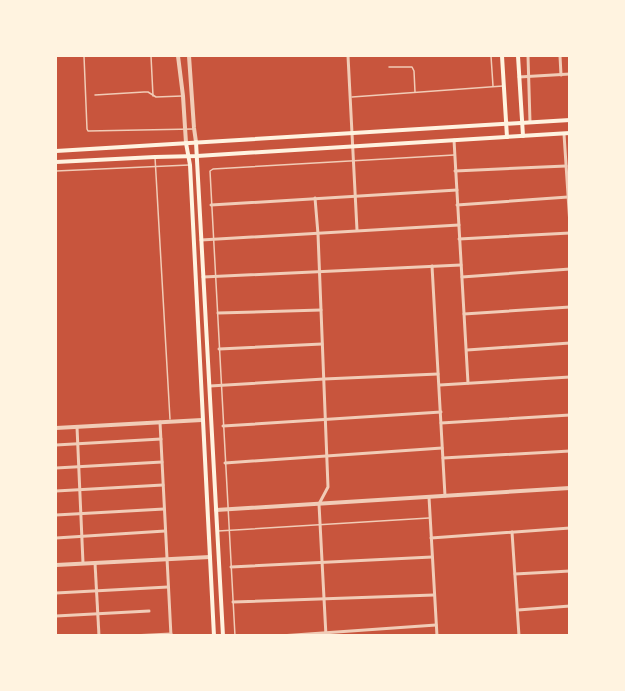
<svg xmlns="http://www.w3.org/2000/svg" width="625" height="691" viewBox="0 0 625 691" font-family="'Fira Sans',sans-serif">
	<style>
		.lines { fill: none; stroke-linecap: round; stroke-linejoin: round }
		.service { stroke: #f1ccb7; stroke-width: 1.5 }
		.minor { stroke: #f1ccb7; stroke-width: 3 }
		.tertiary { stroke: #f1ccb7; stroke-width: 4 }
		.secondary { stroke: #fff3e0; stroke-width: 4 }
	</style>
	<rect width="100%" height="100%" fill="#c8553d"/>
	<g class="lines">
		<!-- service -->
		<g class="service">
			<path d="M84 56 87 129 88 131 193 129"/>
			<path d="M151 56 153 96"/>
			<path d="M491 56 493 86"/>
			<path d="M389 67H412L414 71 415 92"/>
			<path d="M95 95 144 92H148L156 97 182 96"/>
			<path d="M352 97 503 86"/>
			<path d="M155 157 170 419"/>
			<path d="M56 171 189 165"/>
			<path d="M218 531 429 518"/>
			<path d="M235 636 210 171 213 169 454 155"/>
		</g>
		<!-- minor -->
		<g class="minor">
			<path d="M348 56 357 230"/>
			<path d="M528 56 530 122"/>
			<path d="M560 56 561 75"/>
			<path d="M519 77 570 74"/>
			<path d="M564 134 570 225"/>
			<path d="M454 140 468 383"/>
			<path d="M455 171 566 166"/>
			<path d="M315 198 318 234 328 487 319 504 326 636"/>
			<path d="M211 205 457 190"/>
			<path d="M457 205 568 197"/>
			<path d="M459 239 570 233"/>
			<path d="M201 240 459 225"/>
			<path d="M432 266 445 496"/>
			<path d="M203 277 461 265"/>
			<path d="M462 277 570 269"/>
			<path d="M218 313 321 310"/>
			<path d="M464 314 570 307"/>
			<path d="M219 349 322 344"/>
			<path d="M467 350 570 343"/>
			<path d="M440 385 570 377"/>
			<path d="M210 386 324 379 438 374"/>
			<path d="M160 422 171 636"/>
			<path d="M441 423 570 415"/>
			<path d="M223 426 441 412"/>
			<path d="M77 427 83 563"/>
			<path d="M56 445 161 439"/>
			<path d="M443 458 570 451"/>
			<path d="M225 463 442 448"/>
			<path d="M56 468 162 462"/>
			<path d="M56 491 163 485"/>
			<path d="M429 497 437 636"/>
			<path d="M56 515 164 509"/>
			<path d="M512 532 519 636"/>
			<path d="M56 538 165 531"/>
			<path d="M431 538 570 528"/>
			<path d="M95 563 99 636"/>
			<path d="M231 567 432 557"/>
			<path d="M515 574 570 571"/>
			<path d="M56 593 168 587"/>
			<path d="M233 602 434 595"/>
			<path d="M518 610 570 606"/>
			<path d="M56 616 149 611"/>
			<path d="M131 636 171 634"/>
			<path d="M280 636 436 625"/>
		</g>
		<!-- tertiary -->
		<g class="tertiary">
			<path d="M178 56 183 96 186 143"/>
			<path d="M189 56 194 128 196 142"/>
			<path d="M56 428 202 420"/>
			<path d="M216 510 570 488"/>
			<path d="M56 565 210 557"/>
		</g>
		<!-- secondary -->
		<g class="secondary">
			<path d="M502 56 507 137"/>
			<path d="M518 56 523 136"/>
			<path d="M196 142 223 636"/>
			<path d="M186 143 190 165 214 636"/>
			<path d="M56 151 570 120"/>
			<path d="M56 162 155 157 197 156 570 133"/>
		</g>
	</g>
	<!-- border -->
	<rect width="625" height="691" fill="none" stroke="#fff3e0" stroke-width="114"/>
</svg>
